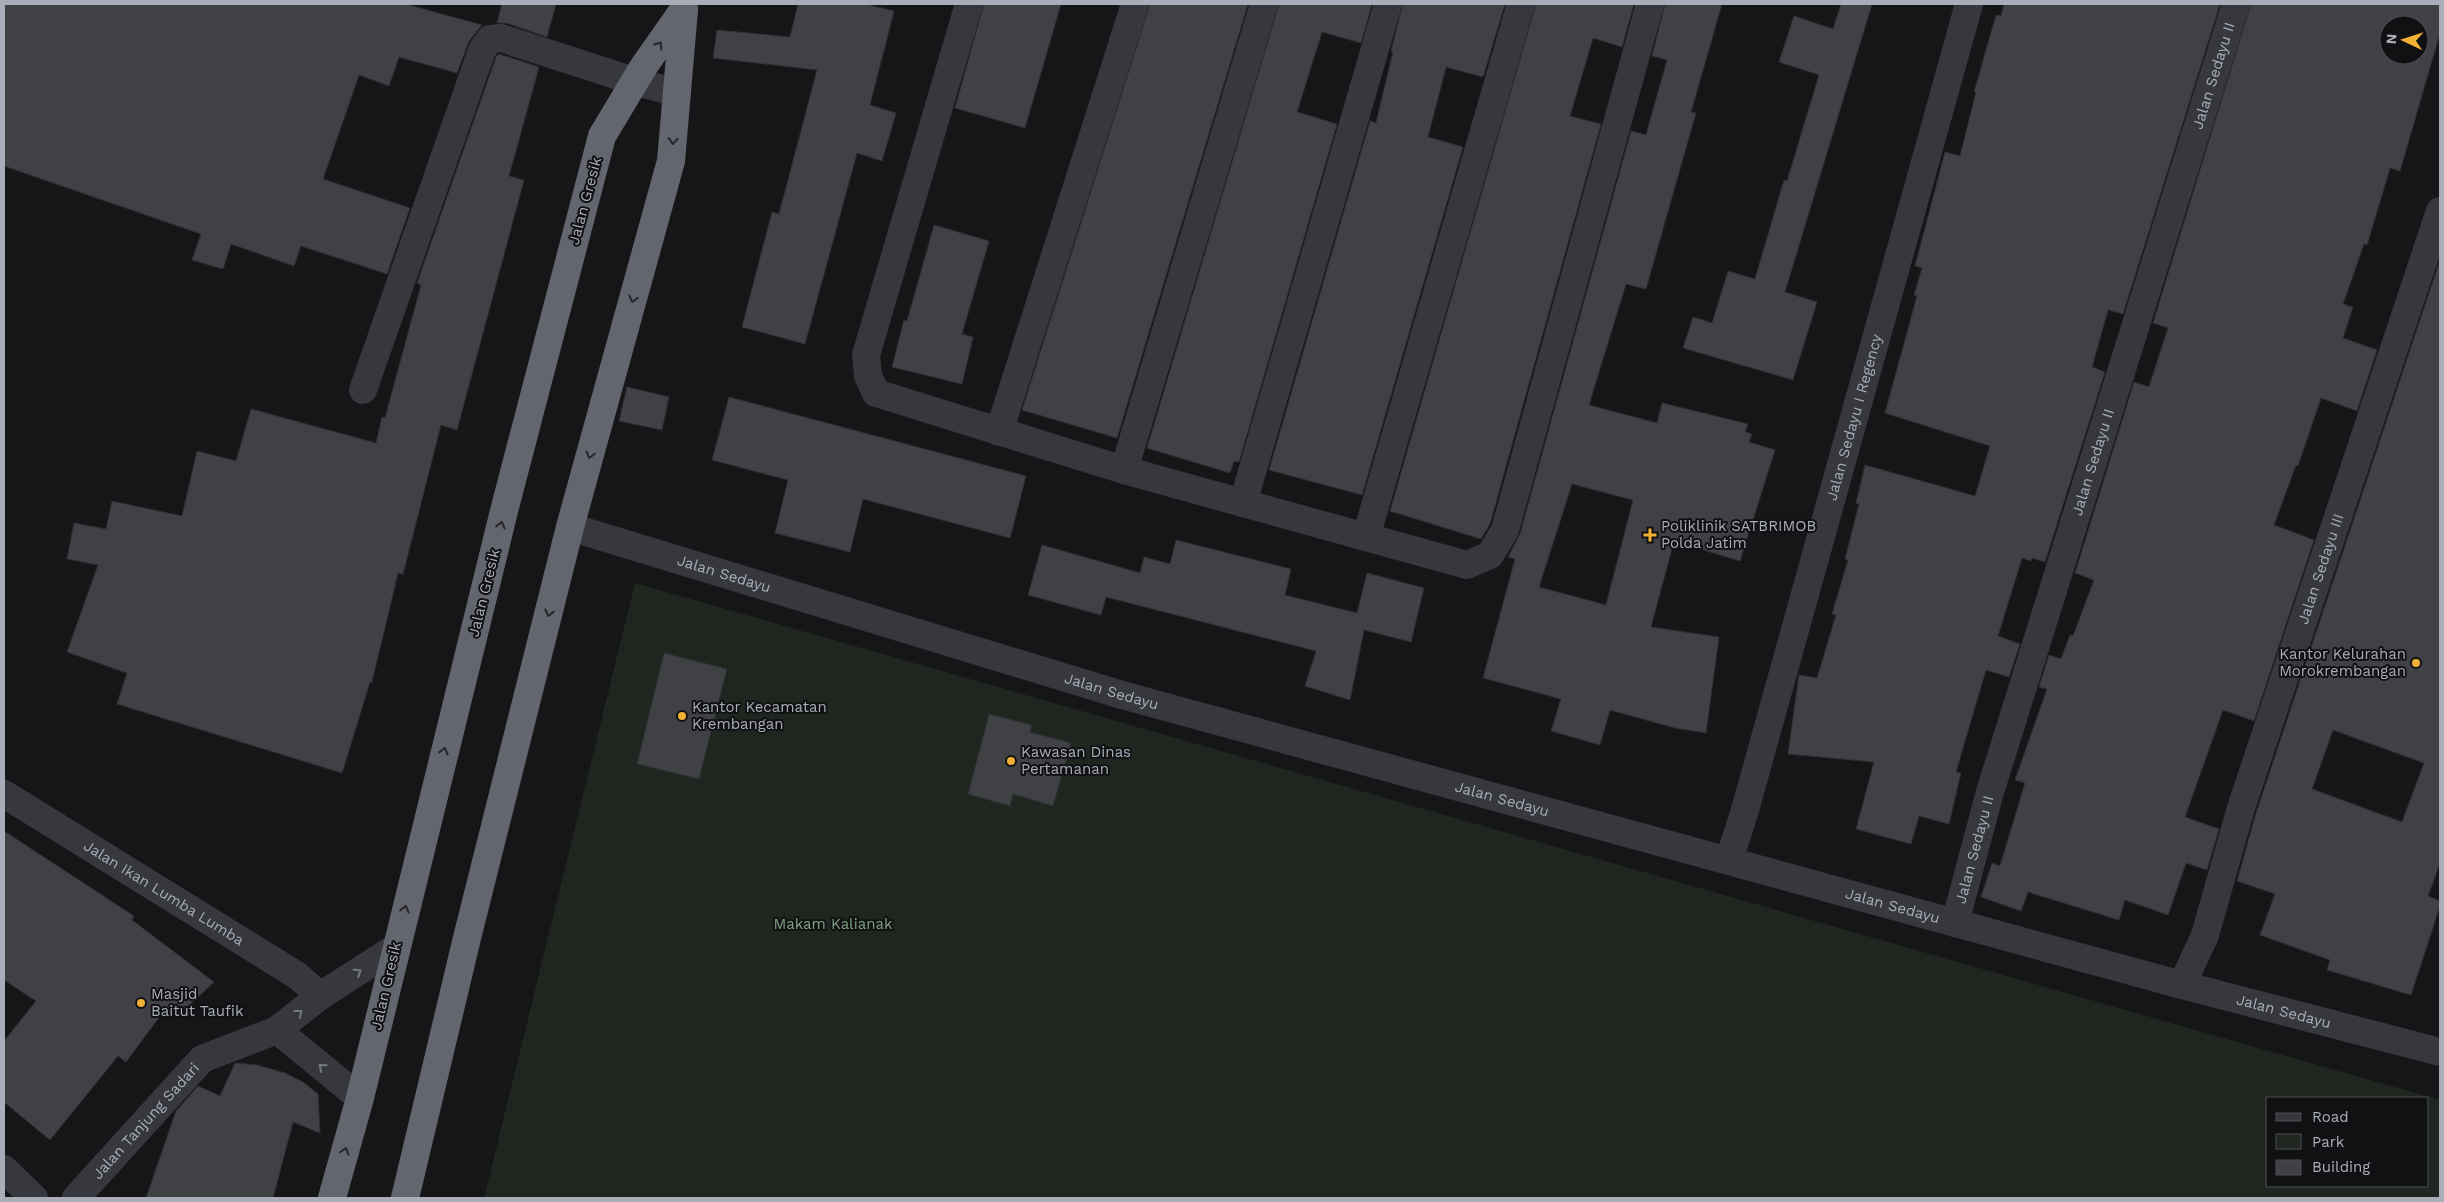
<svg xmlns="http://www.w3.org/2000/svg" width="2444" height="1202" viewBox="0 0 2444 1202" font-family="'Work Sans',sans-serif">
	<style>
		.green { fill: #1e261f; fill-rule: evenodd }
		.building { fill: #404145; stroke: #303034; fill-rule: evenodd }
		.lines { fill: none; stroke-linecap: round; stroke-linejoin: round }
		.minor { stroke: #37383d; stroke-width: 28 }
		.highway { stroke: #63666e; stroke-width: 28 }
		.oneway { stroke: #26262a }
		.oneway2 { stroke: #757881 }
		.poi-dot { fill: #f2b134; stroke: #111113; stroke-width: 2 }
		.labels { text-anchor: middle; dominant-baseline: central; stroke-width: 4; stroke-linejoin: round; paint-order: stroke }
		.street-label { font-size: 15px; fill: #a8adb8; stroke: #111113 }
		.poi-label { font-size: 15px; fill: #a8adb8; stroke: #111113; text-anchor: start }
		.park-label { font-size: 15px; fill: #7fa381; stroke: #111113 }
	</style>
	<rect width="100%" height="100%" fill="#161618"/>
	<!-- green -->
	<path class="green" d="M635 583 2440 1100V1198H484ZM2268 1098H2428V1186H2268Z"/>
	<!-- building -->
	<g class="building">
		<path d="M4 4H405L482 25 469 41 457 73 399 57 389 86 359 75 323 179 410 208 387 274 301 246 294 266 231 244 223 269 192 260 201 234 4 166Z"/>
		<path d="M502 4H556L547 37 506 23H497Z"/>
		<path d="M798 4H865L894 11 870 105 896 113 882 161 857 153 805 344 742 327 772 212 779 214 817 70 713 58 717 30 790 37Z"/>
		<path d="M984 4H1061L1025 128 955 108Z"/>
		<path d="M1150 4H1248L1117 438 1022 410Z"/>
		<path d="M1279 4H1372L1361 43 1322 32 1297 112 1337 124 1239 462 1234 461 1230 473 1147 448Z"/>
		<path d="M1403 4H1505L1483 77 1446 67 1428 137 1463 147 1362 495 1269 470 1370 121 1376 123 1393 52 1391 51Z"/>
		<path d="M1536 4H1634L1622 47 1593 38 1570 116 1601 124 1490 524 1481 539 1390 511Z"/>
		<path d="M1665 4H1722L1691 112 1696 113 1646 289 1626 284 1589 405 1657 423 1662 403 1748 424 1745 432 1752 434 1749 442 1775 450 1740 561 1674 541 1651 627 1719 637 1706 733 1675 728 1610 710 1600 745 1551 731 1561 699 1483 678 1515 559 1508 557 1520 534 1631 131 1646 135 1667 60 1652 56ZM1572 484 1633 500 1606 605 1539 587Z"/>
		<path d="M1841 4H1872L1785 292 1817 302 1793 380 1683 348 1693 317 1712 323 1728 271 1755 279 1784 180 1787 181 1819 75 1779 62 1794 16 1833 29Z"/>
		<path d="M2004 4H2220L2123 314 2108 310 2092 367 2105 372 2045 562 2032 558 2031 561 2022 558 1998 636 2020 644 2009 677 1986 670 1956 772 1961 773 1949 824 1919 816 1911 844 1856 829 1874 762 1788 754 1799 675 1817 678 1836 615 1832 614 1848 560 1845 559 1859 504 1856 503 1865 465 1975 496 1990 446 1885 413 1917 296 1914 295 1922 268 1915 266 1945 152 1960 156 1976 92H1974L1996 15 2001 16Z"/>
		<path d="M2251 4H2440V33L2400 171 2390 168 2367 245 2364 244 2343 304 2353 307 2343 338 2377 350 2357 411 2321 398 2298 466 2296 465 2274 525 2314 540 2254 721 2223 710 2185 817 2219 829 2207 870 2186 863 2168 915 2125 900 2119 920 2028 892 2021 911 1981 897 1992 863 2000 866 2025 783 2015 780 2047 689 2039 687 2049 655 2061 659 2070 635 2073 636 2094 580 2075 573 2134 382 2149 387 2168 328 2153 323ZM2389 25H2419V55H2389Z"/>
		<path d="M499 54 539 67 509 176 524 180 457 430 441 425 403 574 398 573 372 682H370L342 773 117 704 127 673 67 652 98 565 67 559 74 523 106 529 112 501 182 516 197 451 236 461 251 409 376 443 382 417 385 418 421 285 417 283 496 57Z"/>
		<path d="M934 225 989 241 962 334 973 337 962 384 892 367 904 320 907 321Z"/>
		<path d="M2440 260V863L2428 896 2440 901V906L2411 995 2327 970 2330 960 2260 935 2275 894 2237 881 2256 813ZM2333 730 2424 763 2402 822 2312 789Z"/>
		<path d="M627 387 669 397 662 430 619 421Z"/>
		<path d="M729 397 1026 476 1010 538 863 499 850 552 775 533 788 480 712 460Z"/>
		<path d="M1176 540 1291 569 1285 595 1357 613 1367 573 1424 588 1411 642 1364 630 1350 700 1305 686 1316 651 1106 597 1101 615 1028 595 1042 545 1140 573 1144 557 1170 564Z"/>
		<path d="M664 653 727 669 699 779 637 764Z"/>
		<path d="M989 714 1032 725 1030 732 1071 743 1053 806 1013 794 1010 806 968 794Z"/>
		<path d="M4 831 134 916 132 920 214 982 179 1015 166 1008 126 1062 118 1056 50 1140 4 1102V1041L36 1001 4 980Z"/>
		<path d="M235 1063 257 1065 285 1073 303 1082 318 1094 320 1133 293 1122 273 1198H146L176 1111 198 1086 220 1096Z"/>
	</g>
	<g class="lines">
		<!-- minor -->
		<g class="minor">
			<path d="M969 4 866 355 868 376 876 393 1124 470 1467 565 1490 555 1505 530 1650 4"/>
			<path d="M363 390 482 50 490 39 501 38 634 81 677 93"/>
			<path d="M999 432 1135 4"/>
			<path d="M1124 470 1264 4"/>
			<path d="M1243 503 1388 4"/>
			<path id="s1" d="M570 527 1122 695 2182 985 2440 1052"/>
			<path d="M1366 537 1521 4"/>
			<path id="s2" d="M4 794 298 976 320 996"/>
			<path id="s3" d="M1729 860 1745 810 1969 4"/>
			<path id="s4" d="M1955 923 1990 792 2236 4"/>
			<path id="s5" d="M2182 985 2205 935 2241 808 2440 211"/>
			<path d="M277 1030 360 1098"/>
			<path d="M4 1169 34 1198"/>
			<path id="s6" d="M76 1198 202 1059 277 1030 320 996 395 948"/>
		</g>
		<!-- highway -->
		<g class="highway">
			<path d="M332 1198 360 1098 505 507 602 136 644 66 684 9"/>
			<path d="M405 1198 467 938 570 527 671 161 684 10"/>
		</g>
	</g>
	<!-- one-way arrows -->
	<defs><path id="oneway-chevron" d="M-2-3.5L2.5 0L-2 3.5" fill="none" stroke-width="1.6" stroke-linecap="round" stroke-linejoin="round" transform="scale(1.25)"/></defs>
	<g class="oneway">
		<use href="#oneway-chevron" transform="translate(659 45) rotate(-55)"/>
		<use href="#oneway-chevron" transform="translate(673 141) rotate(95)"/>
		<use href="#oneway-chevron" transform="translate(633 299) rotate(105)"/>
		<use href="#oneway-chevron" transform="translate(590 455) rotate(105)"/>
		<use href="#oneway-chevron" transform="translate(501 525) rotate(-76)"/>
		<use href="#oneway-chevron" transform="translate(549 613) rotate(104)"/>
		<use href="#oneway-chevron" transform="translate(444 751) rotate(-76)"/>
		<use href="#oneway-chevron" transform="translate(405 909) rotate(-76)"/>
		<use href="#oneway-chevron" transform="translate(345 1151) rotate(-74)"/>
	</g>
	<g class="oneway2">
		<use href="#oneway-chevron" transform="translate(358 972) rotate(-33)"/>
		<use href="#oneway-chevron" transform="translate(299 1013) rotate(-38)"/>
		<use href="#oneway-chevron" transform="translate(322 1067) rotate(-140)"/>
	</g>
	<!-- markers -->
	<g class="poi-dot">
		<path d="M1647.5 527.5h5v5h5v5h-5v5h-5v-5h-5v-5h5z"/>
		<circle cx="2416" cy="663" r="5"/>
		<circle cx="682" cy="716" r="5"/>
		<circle cx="1011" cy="761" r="5"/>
		<circle cx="141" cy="1003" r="5"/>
	</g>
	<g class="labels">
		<!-- street labels -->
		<g class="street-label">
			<text stroke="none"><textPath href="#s4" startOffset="886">Jalan Sedayu II</textPath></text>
			<text transform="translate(585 201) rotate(-75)">Jalan Gresik</text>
			<text stroke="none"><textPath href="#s3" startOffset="460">Jalan Sedayu I Regency</textPath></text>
			<text stroke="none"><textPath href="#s4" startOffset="481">Jalan Sedayu II</textPath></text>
			<text stroke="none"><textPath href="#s5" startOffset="439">Jalan Sedayu III</textPath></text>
			<text stroke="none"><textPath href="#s1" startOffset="161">Jalan Sedayu</textPath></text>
			<text transform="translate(484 593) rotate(-76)">Jalan Gresik</text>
			<text stroke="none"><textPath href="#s1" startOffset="566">Jalan Sedayu</textPath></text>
			<text stroke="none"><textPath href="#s1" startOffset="971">Jalan Sedayu</textPath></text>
			<text stroke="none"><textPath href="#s4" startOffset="76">Jalan Sedayu II</textPath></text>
			<text stroke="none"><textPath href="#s2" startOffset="188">Jalan Ikan Lumba Lumba</textPath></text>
			<text stroke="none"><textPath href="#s1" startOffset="1376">Jalan Sedayu</textPath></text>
			<text transform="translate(386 986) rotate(-77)">Jalan Gresik</text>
			<text stroke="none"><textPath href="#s1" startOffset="1781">Jalan Sedayu</textPath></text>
			<text stroke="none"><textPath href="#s6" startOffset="104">Jalan Tanjung Sadari</textPath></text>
		</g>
		<!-- poi labels -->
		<g class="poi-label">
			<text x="1661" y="526">Poliklinik SATBRIMOB<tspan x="1661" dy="17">Polda Jatim</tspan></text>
			<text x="2406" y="654" text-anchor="end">Kantor Kelurahan<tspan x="2406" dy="17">Morokrembangan</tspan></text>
			<text x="692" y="707">Kantor Kecamatan<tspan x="692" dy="17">Krembangan</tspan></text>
			<text x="1021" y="752">Kawasan Dinas<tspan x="1021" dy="17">Pertamanan</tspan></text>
			<text x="151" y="994">Masjid<tspan x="151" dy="17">Baitut Taufik</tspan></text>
		</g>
		<!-- park labels -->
		<g class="park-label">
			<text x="833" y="924">Makam Kalianak</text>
		</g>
	</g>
	<!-- border -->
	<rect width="2444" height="1202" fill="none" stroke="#a8adb8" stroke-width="10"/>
	<!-- legend -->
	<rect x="2266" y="1097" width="162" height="90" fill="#111113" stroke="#4d4f55"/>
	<rect x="2276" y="1113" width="25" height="8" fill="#37383d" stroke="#4d4f55"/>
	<text x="2312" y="1122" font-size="15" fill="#a8adb8">Road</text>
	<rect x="2276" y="1134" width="25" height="15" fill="#1e261f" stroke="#4d4f55"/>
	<text x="2312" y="1147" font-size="15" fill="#a8adb8">Park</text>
	<rect x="2276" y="1160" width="25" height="15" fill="#404145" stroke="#4d4f55"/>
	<text x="2312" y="1172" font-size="15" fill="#a8adb8">Building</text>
	<!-- north arrow -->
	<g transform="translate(2404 40) rotate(274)"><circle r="24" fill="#111113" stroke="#4d4f55"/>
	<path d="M0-4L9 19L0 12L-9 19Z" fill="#f2b134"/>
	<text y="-8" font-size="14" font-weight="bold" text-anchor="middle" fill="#a8adb8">N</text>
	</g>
</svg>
